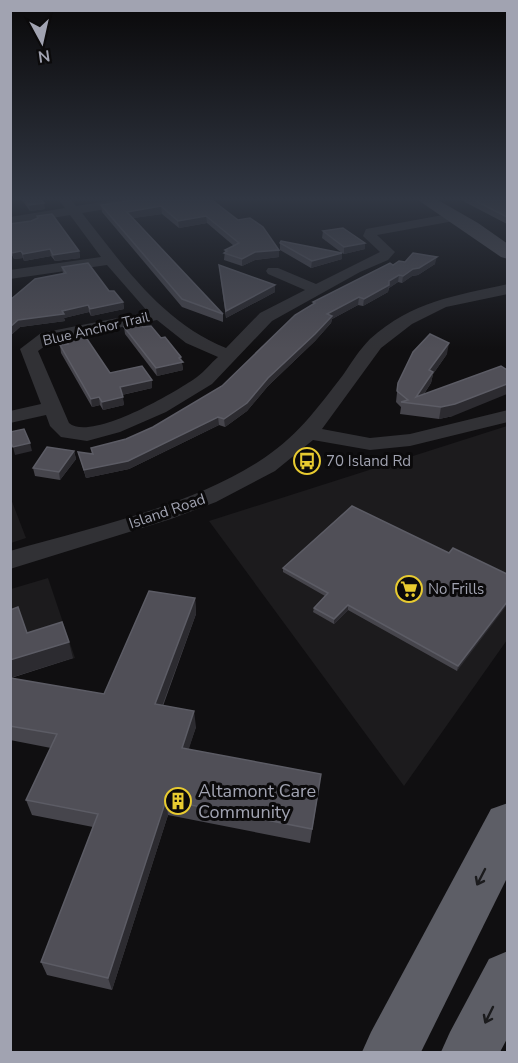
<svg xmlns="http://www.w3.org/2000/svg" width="518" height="1063" viewBox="0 0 518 1063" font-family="'Nunito Sans',sans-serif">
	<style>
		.built { fill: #1c1b1d }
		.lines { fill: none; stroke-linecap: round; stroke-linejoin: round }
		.minor { fill: #313135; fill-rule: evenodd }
		.major { fill: #4d4d54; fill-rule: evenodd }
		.highway { fill: #5d5e66; fill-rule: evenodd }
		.wall { fill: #46454c }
		.shaded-wall { fill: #2c2b30 }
		.building { fill: #504f57; stroke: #5c5c65; stroke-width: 1.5 }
		.oneway { stroke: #1b1b1d }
		.labels { text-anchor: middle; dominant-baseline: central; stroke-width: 6; stroke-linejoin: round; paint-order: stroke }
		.far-street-label { font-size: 14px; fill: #a1a3b1; stroke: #0b0a0b }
		.poi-label { font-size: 15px; fill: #a1a3b1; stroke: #0b0a0b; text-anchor: start }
		.street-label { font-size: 15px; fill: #a1a3b1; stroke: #0b0a0b }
		.near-poi-label { font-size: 18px; fill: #a1a3b1; stroke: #0b0a0b; text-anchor: start }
	</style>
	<rect width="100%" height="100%" fill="#100f11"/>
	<!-- built -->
	<g class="built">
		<path d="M507 426V640L404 786 209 521Z"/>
		<path d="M11 499 26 538 11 543H10Z"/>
		<path d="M48 578 75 658 11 678V589Z"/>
	</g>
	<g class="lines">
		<!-- minor -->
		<g class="minor">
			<path d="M59 200H71L76 206 115 200H143L137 204 82 213C124 266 162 322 226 348L260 313 305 290 268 274 266 271 268 268H278L316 284 380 252 363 236 366 229 454 213 461 217 454 221 377 235 395 252 388 260 360 272 272 321 212 384 166 412 120 432 87 441 61 437 50 426 46 415 10 423V411L41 404 20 349 41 333 148 312 107 265 10 279V270L101 257 70 215 10 225V217L65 208ZM157 320 186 343 218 357C211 363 205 371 197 377 176 392 91 442 69 423L38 351 52 341Z"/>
			<path d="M508 284V294L446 307 412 324 381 348 322 429 370 438 410 434 508 410V422L410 446 370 450 313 440 275 471 216 502 171 519 10 569V551C94 527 184 508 258 462 296 438 316 410 343 375 351 363 360 349 370 339 413 301 454 296 508 284Z"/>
		</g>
		<!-- major -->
		<path class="major" d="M418 200H438L478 223 508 244V259L501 257Z"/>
		<!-- highway -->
		<g class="highway">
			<path d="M508 803V876L421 1052H362L371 1032 491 809Z"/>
			<path d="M508 951V1037L500 1052H441L450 1032 489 959Z"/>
		</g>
	</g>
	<!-- wall -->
	<g class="wall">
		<path d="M22 200H41L45 209 30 211Z"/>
		<path d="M133 200 238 220 279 250V257L255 260 242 266 224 260 225 250 234 246 207 223 179 228 162 214 133 218 223 314V322L182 307 102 212 101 205Z"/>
		<path d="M461 200H507V224Z"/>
		<path d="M37 216 79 251 80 258 55 261 51 256 24 261 23 258 14 259 12 255 10 256V224L31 221 37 218Z"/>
		<path d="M323 231 365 243V249L344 254 342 253V259L311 268 280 250V243L342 253 322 238Z"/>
		<path d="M405 262 435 264 418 275 412 276 402 283 398 282 389 288 388 292 363 306 358 305 332 319 331 323 315 341 268 386 247 411 225 427 219 425 129 469 86 478 78 452 92 454 91 448 126 439 153 427 222 386 313 304V302L393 265Z"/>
		<path d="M219 265 275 292 226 318Z"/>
		<path d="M62 267 109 291 123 302 124 309 91 316 89 312 64 318 65 321 20 327 10 336V300L63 274Z"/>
		<path d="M124 327 161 338 181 357 183 370 157 376 125 334Z"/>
		<path d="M60 345 110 373 152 388 122 395 124 405 103 410 100 405 92 407 61 353Z"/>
		<path d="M447 354 433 374 431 383 424 394 453 416 439 419 400 414 401 407 396 402 398 383Z"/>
		<path d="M74 451 76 459 60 480 35 476 33 468Z"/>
		<path d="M449 553 507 574 457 671 348 610 334 624 313 612 314 608 325 596 283 572V568Z"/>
		<path d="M195 598 196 614 163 706 196 727 188 750 319 789 310 843 168 815 112 990 47 975 41 962 93 827 32 815 26 800 51 748 10 740V610L27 633 73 658 11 678 104 694Z"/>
	</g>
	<!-- shaded-wall -->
	<g class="shaded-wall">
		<path d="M44 203 45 209 30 211 29 205Z"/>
		<path d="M161 206 162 214 128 219 127 212Z"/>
		<path d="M206 216 207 223 179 228 178 221Z"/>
		<path d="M365 243V249L344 254V247Z"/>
		<path d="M50 249 51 256 24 261 23 254Z"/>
		<path d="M279 250V257L255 260 242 266V259L255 252Z"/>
		<path d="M21 251 23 258 14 259 12 253Z"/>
		<path d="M79 251 80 258 55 261 53 255Z"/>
		<path d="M342 253V259L311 268 312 261Z"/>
		<path d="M437 257 435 264 418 275 412 276 402 283 403 276 413 269Z"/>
		<path d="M399 275 398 282 389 288V281Z"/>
		<path d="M275 285V292L226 318V311Z"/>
		<path d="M389 285 388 292 363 306 364 299Z"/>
		<path d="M359 297 358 305 332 319 331 323 315 341 268 386 247 411 225 427 224 419 268 378 327 314Z"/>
		<path d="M123 302 124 309 91 316 90 309Z"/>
		<path d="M88 305 89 312 64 318 65 321 20 327 10 336V327L18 320Z"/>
		<path d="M449 343 447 354 433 374 431 383 417 404 416 397 429 370Z"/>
		<path d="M181 357 183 370 157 376 156 368Z"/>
		<path d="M152 380V388L121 395 120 387Z"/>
		<path d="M507 384V394L453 416 439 419 441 407Z"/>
		<path d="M99 397 100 405 92 407 91 399Z"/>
		<path d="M123 397 124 405 103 410 102 402Z"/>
		<path d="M218 417 219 425 129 469 86 478 84 470Z"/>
		<path d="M30 443 32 451 15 455 13 447Z"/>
		<path d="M74 451 76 459 60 480 59 472Z"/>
		<path d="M195 598 196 614 157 720 155 704Z"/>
		<path d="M507 602V605L457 671 458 666Z"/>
		<path d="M348 605V610L334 624V619Z"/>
		<path d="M69 642 73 658 10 678V660Z"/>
		<path d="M194 711 196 727 184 764 182 748Z"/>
		<path d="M166 800 168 815 112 990 108 978Z"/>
	</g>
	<!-- building -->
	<g class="building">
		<path d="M25 200H41L44 203 29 205Z"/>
		<path d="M133 200H212L238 220 250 218 263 227 279 250 255 252 242 259 224 253 227 251 225 250 239 243 206 216 178 221 161 206 127 212 223 314 182 299 101 205Z"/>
		<path d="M474 200H507V217Z"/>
		<path d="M52 214 79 251 53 255 50 249 23 254 21 251 12 253 10 249V224L31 221 38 218 37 216Z"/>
		<path d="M343 228 365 243 344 247 323 231Z"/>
		<path d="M281 241 342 253 312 261 280 243Z"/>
		<path d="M413 253 437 257 419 268 413 269 403 276 399 275 389 281V285L364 299 359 297 327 314 332 316 315 334 268 378 247 403 224 419 218 417 128 461 84 470 78 452 93 454 91 448 126 439 153 427 222 386 295 315 315 303 313 302 390 263 393 265 399 261 405 262Z"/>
		<path d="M88 263 109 291H114L123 302 90 309 88 305 62 311 64 314 18 320 10 327V300L35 279 66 273 62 267Z"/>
		<path d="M219 265 275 285 226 311Z"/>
		<path d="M138 324 143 327 151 326 161 338 165 337 181 357 179 358 183 362 156 368 124 327Z"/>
		<path d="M430 334 449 343 429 370 433 372 416 397 501 366 507 370V384L455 404 441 407 401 402 408 400 397 391 398 383 413 352Z"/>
		<path d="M85 336 110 373 142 366 152 380 120 387 123 397 102 402 99 397 91 399 60 345 68 344V339Z"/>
		<path d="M24 429 30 443 13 447 10 441V432Z"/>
		<path d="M47 447 74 451 59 472 33 468Z"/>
		<path d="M352 506 449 553 453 548 507 574V602L458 666 348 605 334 619 314 608 328 593 283 568Z"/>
		<path d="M149 591 195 598 155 704 194 711 182 748 321 774 312 829 166 800 108 978 41 962 98 814 26 800 57 734 10 726V678L104 694Z"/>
		<path d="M18 607 27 633 62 622 69 642 10 660V610Z"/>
	</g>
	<!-- one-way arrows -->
	<defs><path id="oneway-shaft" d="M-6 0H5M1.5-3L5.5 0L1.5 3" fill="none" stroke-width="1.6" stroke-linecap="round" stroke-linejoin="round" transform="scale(1.5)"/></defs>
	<g class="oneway">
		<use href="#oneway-shaft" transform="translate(481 877) rotate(117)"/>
		<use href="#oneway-shaft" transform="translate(489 1015) rotate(116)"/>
	</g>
	<!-- sky -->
	<linearGradient id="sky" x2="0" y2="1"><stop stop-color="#090809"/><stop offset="0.57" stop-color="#313743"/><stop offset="1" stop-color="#313743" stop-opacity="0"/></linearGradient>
	<rect width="518" height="349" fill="url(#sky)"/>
	<!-- icons -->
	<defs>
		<symbol id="bus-ring" viewBox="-11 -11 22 22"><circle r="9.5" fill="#0b0a0b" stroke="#e8cb30" stroke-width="1.5"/><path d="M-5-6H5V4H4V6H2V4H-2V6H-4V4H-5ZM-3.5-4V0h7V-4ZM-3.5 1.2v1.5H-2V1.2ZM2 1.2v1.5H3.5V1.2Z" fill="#e8cb30"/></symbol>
		<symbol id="supermarket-ring" viewBox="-11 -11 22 22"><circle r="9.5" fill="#0b0a0b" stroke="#e8cb30" stroke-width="1.5"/><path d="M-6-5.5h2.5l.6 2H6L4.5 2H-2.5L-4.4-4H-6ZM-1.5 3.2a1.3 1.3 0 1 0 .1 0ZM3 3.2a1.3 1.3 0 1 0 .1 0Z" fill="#e8cb30"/></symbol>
		<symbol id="building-ring" viewBox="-11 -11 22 22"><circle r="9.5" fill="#0b0a0b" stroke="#e8cb30" stroke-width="1.5"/><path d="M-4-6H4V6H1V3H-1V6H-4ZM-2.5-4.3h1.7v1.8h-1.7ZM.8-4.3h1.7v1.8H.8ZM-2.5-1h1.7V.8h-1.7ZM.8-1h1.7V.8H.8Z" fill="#e8cb30"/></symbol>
	</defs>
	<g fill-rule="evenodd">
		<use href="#bus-ring" x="292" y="446" width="30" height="30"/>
		<use href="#supermarket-ring" x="394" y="574" width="30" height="30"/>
		<use href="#building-ring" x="163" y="786" width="30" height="30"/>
	</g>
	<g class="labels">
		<!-- far-street labels -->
		<g class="far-street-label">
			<text transform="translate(96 329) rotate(-13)">Blue Anchor Trail</text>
		</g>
		<!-- poi labels -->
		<g class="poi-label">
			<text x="326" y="461">70 Island Rd</text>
			<text x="428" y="589">No Frills</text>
		</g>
		<!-- street labels -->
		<g class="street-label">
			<text transform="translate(167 511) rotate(-19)">Island Road</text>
		</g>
		<!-- near-poi labels -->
		<g class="near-poi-label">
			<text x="198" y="791">Altamont Care<tspan x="198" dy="21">Community</tspan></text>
		</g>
	</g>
	<!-- border -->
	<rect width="518" height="1063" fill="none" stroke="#a1a3b1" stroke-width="24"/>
	<!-- north arrow -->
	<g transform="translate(42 42) rotate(172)" stroke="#0b0a0b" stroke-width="4.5" paint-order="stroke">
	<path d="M0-4.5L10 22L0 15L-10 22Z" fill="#a1a3b1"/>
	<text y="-9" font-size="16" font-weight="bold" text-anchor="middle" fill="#a1a3b1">N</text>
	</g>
</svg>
